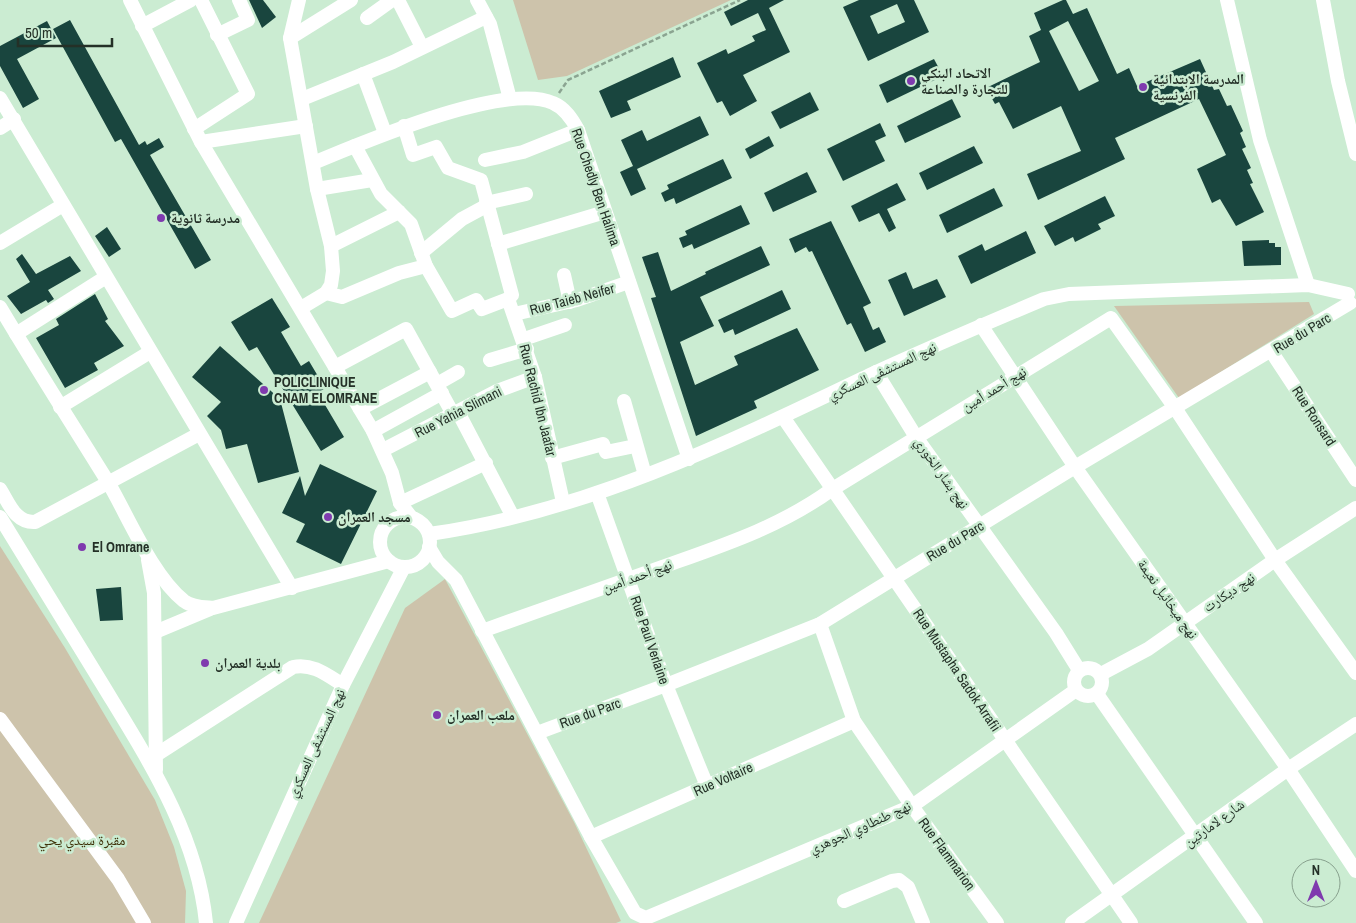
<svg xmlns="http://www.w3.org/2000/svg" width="1356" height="923" viewBox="0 0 1356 923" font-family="'Archivo Narrow','Noto Naskh Arabic',sans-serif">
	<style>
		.green { fill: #cdc3ab }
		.building { fill: #19453e; fill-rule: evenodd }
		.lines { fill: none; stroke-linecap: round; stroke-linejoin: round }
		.path { stroke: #8ba491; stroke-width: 2.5; stroke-dasharray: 5 2.5; stroke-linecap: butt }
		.minor { stroke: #fff; stroke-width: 14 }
		.poi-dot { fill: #7f3aae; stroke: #cbecd2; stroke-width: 2 }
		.labels { text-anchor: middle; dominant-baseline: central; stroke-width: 5; stroke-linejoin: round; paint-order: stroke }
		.poi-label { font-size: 14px; font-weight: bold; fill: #243027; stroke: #cbecd2; text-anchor: start }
		.street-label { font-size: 14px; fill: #243027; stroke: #cbecd2 }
		.park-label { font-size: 14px; fill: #3d2f06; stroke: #cbecd2 }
	</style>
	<rect width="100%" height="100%" fill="#cbecd2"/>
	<!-- green -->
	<g class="green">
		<path d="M513 0H731L567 76 538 80Z"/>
		<path d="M1309 302 1314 314 1179 398 1114 306Z"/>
		<path d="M0 546 65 648 155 800 174 847 186 891 185 923H0Z"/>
		<path d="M445 579 574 822 621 921 616 923H259L405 608Z"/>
	</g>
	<!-- building -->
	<g class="building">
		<path d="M249 0H263L276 17 262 28Z"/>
		<path d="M748 0H784L769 8 790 52 743 75 757 101 730 116 722 101 717 103 697 63 726 49 728 54 755 41 752 36 766 30 758 13 731 26 724 12Z"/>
		<path d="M859 0H914L929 32 868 61 843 7ZM897 4 905 22 878 34 870 16Z"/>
		<path d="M1063 0H1066L1073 14 1087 8 1117 74 1129 68 1137 86 1200 59 1214 90 1219 89 1227 106 1231 105 1243 131 1240 133 1246 147 1242 149 1251 168 1247 170 1253 183 1250 184 1264 212 1236 226 1220 199 1212 203 1197 169 1226 155 1199 99 1115 138 1125 159 1038 200 1027 174 1081 151 1061 106 1013 129 999 102 995 104 986 88 1040 62 1029 36 1041 30 1034 13ZM1068 21 1099 81 1079 91 1049 31Z"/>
		<path d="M70 20 139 145 145 141 147 145 159 138 164 147 150 155 211 260 195 269 121 139 115 142 53 29Z"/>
		<path d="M47 21 56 38 17 59 39 99 23 108 0 66V46Z"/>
		<path d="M673 57 681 77 627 101 631 110 611 118 599 91Z"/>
		<path d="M934 59 943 76 887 103 879 85Z"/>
		<path d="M810 92 819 110 780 129 771 112Z"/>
		<path d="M952 99 961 117 905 143 897 126Z"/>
		<path d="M700 116 709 135 637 169 646 189 631 196 620 172 633 166 621 140 642 130 647 141Z"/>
		<path d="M880 123 886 136 875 141 885 161 843 181 827 149Z"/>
		<path d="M769 136 774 146 750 159 745 149Z"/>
		<path d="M974 146 983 163 927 190 919 173Z"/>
		<path d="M723 159 732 178 676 204 674 198 665 202 661 193 669 189 667 185Z"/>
		<path d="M807 172 817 192 773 212 764 193Z"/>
		<path d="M897 183 906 200 887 209 896 228 889 232 879 213 859 222 851 206Z"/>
		<path d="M994 188 1003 206 947 233 939 215Z"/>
		<path d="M1105 196 1115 216 1098 224 1101 229 1075 242 1073 237 1055 246 1044 226Z"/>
		<path d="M741 205 750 224 694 249 692 244 683 248 679 238 687 235 685 231Z"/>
		<path d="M831 221 871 303 863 307 873 330 879 327 886 342 865 352 851 323 847 325 812 251 809 252 806 247 795 253 789 239Z"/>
		<path d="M107 227 121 249 109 257 95 236Z"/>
		<path d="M1026 231 1036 253 971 284 958 256 982 244 985 251Z"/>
		<path d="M1269 240V243H1275V247H1281V265L1244 266 1242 241Z"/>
		<path d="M761 246 770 265 700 297 714 326 680 342 695 385 738 365 734 356 797 328 819 370 754 401 757 408 696 436 651 298 656 297 642 257 658 252 671 291 706 274 705 272Z"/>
		<path d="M22 254 36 274 70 256 81 271 48 290 54 299 48 303 46 300 21 314 7 296 30 282 16 259Z"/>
		<path d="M906 272 913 289 937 279 946 297 904 316 888 280Z"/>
		<path d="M782 290 791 309 735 335 733 329 724 333 718 320Z"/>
		<path d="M95 294 108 319 105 321 124 346 94 363 98 370 65 388 36 338 59 325 56 319Z"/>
		<path d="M272 298 290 327 281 332 301 366 309 361 325 388 318 393 344 437 321 451 257 347 249 351 231 322Z"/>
		<path d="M220 346 280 399 299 472 258 483 247 444 226 449 221 430 207 416 221 402 192 377Z"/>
		<path d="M320 464 377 491 341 564 296 542 305 524 282 513 300 476 305 496Z"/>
		<path d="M121 587 123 620 100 621 96 589Z"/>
	</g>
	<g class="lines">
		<!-- path -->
		<path class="path" d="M559 93 568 80 740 0"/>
		<!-- minor -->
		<g class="minor">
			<path d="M130 0 201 142 373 431 392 473 400 503 411 517"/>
			<path d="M299 0 290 38 317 189 331 246 333 271 331 285 326 293 301 308"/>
			<path d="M398 0 422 47"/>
			<path d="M477 0 490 24 510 99"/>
			<path d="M1227 0 1260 140 1308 285"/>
			<path d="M1323 0 1338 81 1356 154"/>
			<path d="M367 18 392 0"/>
			<path d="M142 26 191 0"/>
			<path d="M217 35 248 20 239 0"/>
			<path d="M290 38 351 0"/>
			<path d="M363 74 385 133"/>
			<path d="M0 98 292 588"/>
			<path d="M302 99 393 62 486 17"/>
			<path d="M0 128 14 119"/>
			<path d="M194 129 248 94 201 0"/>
			<path d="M201 142 306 126"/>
			<path d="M355 146 381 194 411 224 426 266 452 311 476 300 482 309 508 299 512 295 481 180 448 168 436 147 413 155 404 126"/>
			<path d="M485 160 523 152 578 130"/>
			<path d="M313 163C362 143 505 81 553 103 565 108 572 119 578 130L689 459"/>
			<path d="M317 189 372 180"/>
			<path d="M486 203 526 194"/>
			<path d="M0 243 63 205"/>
			<path d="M498 244 605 212"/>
			<path d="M331 246 399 212"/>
			<path d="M421 253 462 219 486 206"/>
			<path d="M564 275 570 302"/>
			<path d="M326 293 342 297 399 273 426 266"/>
			<path d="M508 299 535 377 563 502"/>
			<path d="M0 307C35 366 72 424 108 482 129 518 152 575 184 601 192 607 203 607 213 608L389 561"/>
			<path d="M514 314 577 300 629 282"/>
			<path d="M981 325 1075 467 1288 769 1356 871"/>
			<path d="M16 334 106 277"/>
			<path d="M524 339 565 325"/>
			<path d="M1271 351 1356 480"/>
			<path d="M490 360 527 349"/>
			<path d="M335 367 406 329 453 414"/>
			<path d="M876 372 916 437 1056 633 1079 670"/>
			<path d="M437 384 458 372"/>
			<path d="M624 401 645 475"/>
			<path d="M60 407 150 352"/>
			<path d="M360 409 430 372"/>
			<path d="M458 412 513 517"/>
			<path d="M783 417 1131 923"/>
			<path d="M373 431 442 393"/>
			<path d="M383 450 497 391 535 377"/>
			<path d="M552 458 603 444 606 452 635 446"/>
			<path d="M0 489C9 503 15 523 35 522L199 434"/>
			<path d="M597 493 666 685 707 786"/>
			<path d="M400 503 486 463"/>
			<path d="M0 517C34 572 67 627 101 682 147 758 197 833 206 923"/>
			<circle cx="405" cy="542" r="25"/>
			<path d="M429 534C587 512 732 441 874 373 930 347 987 323 1044 299L1069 294 1308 285 1348 294"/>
			<path d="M429 547 438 562 456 580 591 837 635 913 646 918 912 806 1076 690"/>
			<path d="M148 560 154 593 156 770"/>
			<path d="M820 624 854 721 912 806 997 923"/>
			<path d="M482 631C542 610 602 588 662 567 721 546 780 527 831 490L1111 318 1175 408 1275 560 1356 673"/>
			<path d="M155 632 210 609"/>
			<circle cx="1088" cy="682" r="14"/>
			<path d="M1101 674 1148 649 1275 560 1356 508"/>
			<path d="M1097 694 1256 923"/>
			<path d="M0 719 118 879 144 923"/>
			<path d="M537 733 666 685 820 624 1075 467 1350 303"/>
			<path d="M156 755 293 667C313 663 327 675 343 685"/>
			<path d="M591 837 854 721"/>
			<path d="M844 901 892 881 899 880 908 887 923 923"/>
			<path d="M236 923 343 685 404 567"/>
			<path d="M1072 923 1288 769 1356 724"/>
		</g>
	</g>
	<!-- markers -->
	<g class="poi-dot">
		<circle cx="911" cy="81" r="5"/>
		<circle cx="1143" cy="87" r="5"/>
		<circle cx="161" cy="218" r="5"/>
		<circle cx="264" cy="390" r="5"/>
		<circle cx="328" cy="517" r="5"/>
		<circle cx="82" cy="547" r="5"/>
		<circle cx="205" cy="663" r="5"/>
		<circle cx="437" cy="715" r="5"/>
	</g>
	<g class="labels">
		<!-- poi labels -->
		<g class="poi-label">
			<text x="921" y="73">الاتحاد البنكي<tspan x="921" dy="16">للتجارة والصناعة</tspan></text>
			<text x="1153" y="79">المدرسة الابتدائية<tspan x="1153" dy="16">الفرنسية</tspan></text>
			<text x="171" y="218">مدرسة ثانوية</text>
			<text x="274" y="382">POLICLINIQUE<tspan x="274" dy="16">CNAM ELOMRANE</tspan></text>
			<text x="338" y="517">مسجد العمران</text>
			<text x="92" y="547">El Omrane</text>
			<text x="215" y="663">بلدية العمران</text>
			<text x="447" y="715">ملعب العمران</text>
		</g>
		<!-- street labels -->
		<g class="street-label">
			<text transform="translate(596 187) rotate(71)">Rue Chedly Ben Halima</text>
			<text transform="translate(572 299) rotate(-15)">Rue Taieb Neifer</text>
			<text transform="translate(1302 333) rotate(-31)">Rue du Parc</text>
			<text transform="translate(882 371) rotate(-25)">نهج المستشفى العسكري</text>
			<text transform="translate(994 389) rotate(-31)">نهج أحمد أمين</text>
			<text transform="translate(538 400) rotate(76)">Rue Rachid Ibn Jaafar</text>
			<text transform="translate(458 412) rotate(-27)">Rue Yahia Slimani</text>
			<text transform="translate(1314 416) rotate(57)">Rue Ronsard</text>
			<text transform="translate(942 473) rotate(55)">نهج بشار الخوري</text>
			<text transform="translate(955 541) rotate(-31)">Rue du Parc</text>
			<text transform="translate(637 576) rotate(-20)">نهج أحمد أمين</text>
			<text transform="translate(1229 592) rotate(-34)">نهج ديكارت</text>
			<text transform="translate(1168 599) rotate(55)">نهج ميخائيل نعيمة</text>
			<text transform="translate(650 640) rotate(71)">Rue Paul Verlaine</text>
			<text transform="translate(957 670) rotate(56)">Rue Mustapha Sadok Arrafii</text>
			<text transform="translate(590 713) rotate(-20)">Rue du Parc</text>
			<text transform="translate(316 743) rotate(-65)">نهج المستشفى العسكري</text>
			<text transform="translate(723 779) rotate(-24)">Rue Voltaire</text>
			<text transform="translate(1214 823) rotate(-36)">شارع لامارتين</text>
			<text transform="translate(860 827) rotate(-24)">نهج طنطاوي الجوهري</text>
			<text transform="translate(947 854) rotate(54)">Rue Flammarion</text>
		</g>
		<!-- park labels -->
		<g class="park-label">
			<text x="82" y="840">مقبرة سيدي يحي</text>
		</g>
	</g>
	<!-- north arrow -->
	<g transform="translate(1316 883)"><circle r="24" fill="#cbecd2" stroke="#88a18e"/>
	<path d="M0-4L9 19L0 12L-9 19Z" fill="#7f3aae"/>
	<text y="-8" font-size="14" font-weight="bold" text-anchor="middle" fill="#243027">N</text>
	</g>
	<!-- scale -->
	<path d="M18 38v8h94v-8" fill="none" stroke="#243027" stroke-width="2.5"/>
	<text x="25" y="38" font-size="15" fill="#243027" stroke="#cbecd2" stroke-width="4" paint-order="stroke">50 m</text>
</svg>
